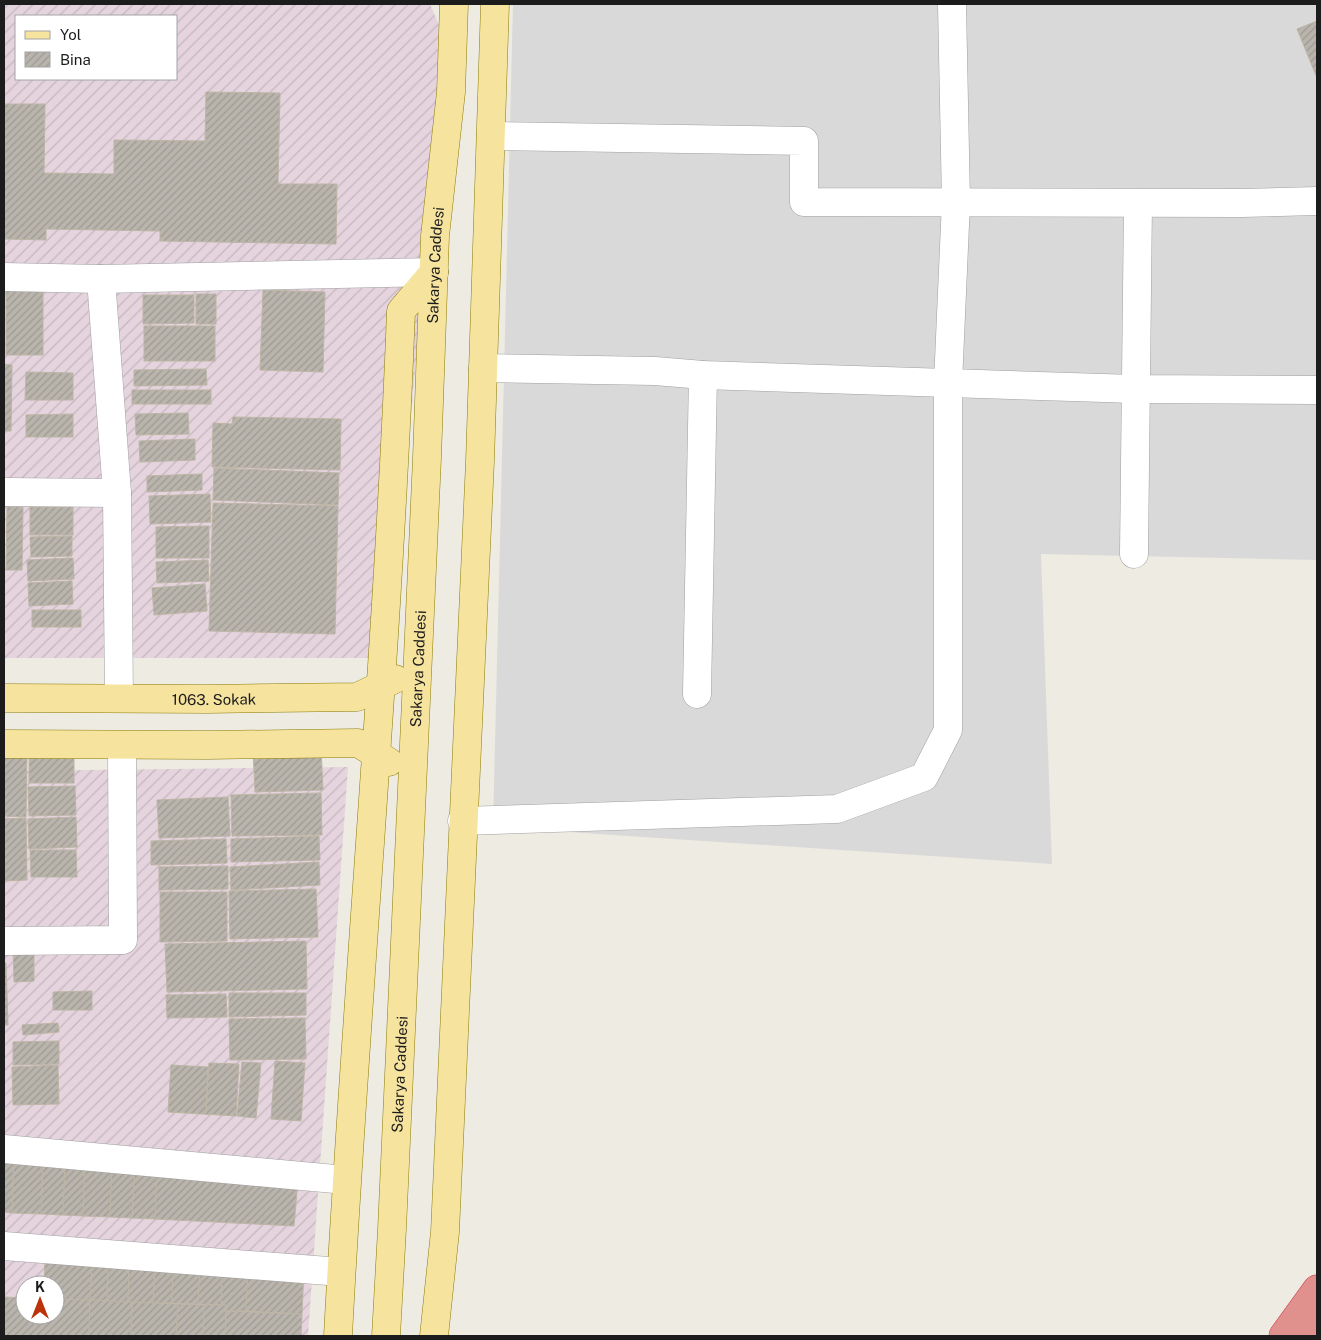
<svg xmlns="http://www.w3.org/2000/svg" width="1321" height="1340" viewBox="0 0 1321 1340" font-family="'Public Sans',sans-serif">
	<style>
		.residential { fill: #dad9d9 }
		.industrial { fill: url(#industrial-furrows); fill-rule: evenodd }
		.building { fill: url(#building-hatch); stroke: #bdb5a5 }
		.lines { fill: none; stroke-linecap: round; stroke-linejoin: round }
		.minor-casing { stroke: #a0a0a0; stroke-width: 29 }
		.major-casing { stroke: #8b7c08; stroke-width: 29 }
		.highway-casing { stroke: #cc2e41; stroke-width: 29 }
		.minor { stroke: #fff; stroke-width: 28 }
		.major { stroke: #f6e39e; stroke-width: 28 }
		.highway { stroke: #e0908d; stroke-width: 28 }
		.labels { text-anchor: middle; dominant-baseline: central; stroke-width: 4; stroke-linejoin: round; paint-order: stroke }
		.street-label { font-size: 15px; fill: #1c1c1c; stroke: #fff }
	</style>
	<defs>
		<pattern id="industrial-furrows" width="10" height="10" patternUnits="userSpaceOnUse" patternTransform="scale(1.25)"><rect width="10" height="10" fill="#e5d4de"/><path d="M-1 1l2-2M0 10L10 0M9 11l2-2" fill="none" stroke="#c4b5be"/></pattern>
		<pattern id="building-hatch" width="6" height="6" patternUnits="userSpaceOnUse" patternTransform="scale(1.25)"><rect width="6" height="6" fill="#b9b4ac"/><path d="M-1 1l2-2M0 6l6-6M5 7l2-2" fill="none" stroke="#9e9a93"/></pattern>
	</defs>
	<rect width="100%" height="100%" fill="#edebe2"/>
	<!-- residential -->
	<path class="residential" d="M513 4H1317V560L1041 554 1052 864 493 827Z"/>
	<!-- industrial -->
	<g class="industrial">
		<path d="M4 4H430L445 39 389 658H4ZM16 16H176V79H16Z"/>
		<path d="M348 767 308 1336H4V771ZM25 1285H55V1315H25Z"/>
	</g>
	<!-- building -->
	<g class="building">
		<path d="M1317 21V78L1297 29Z"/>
		<path d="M206 92 280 93 278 184H337L336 244 160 241V231L46 229V240L4 239V104H45L44 173 114 174V140L205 141Z"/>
		<path d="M263 290 325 292 323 372 260 370Z"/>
		<rect x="6" y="291" width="37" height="64"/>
		<rect x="196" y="294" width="20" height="30"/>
		<path d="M143 295H194V323L143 324Z"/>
		<rect x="144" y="326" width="71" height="35"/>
		<path d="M4 364 12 365 11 431H4Z"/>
		<path d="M206 369 207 385 134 386V370Z"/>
		<path d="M26 372 73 373V400H25Z"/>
		<rect x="132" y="390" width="79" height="14"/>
		<path d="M188 413 189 434 136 435 135 414Z"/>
		<path d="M73 414V437H26V415Z"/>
		<path d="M233 417 341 419 340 470 212 467 213 423 232 424Z"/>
		<path d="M195 439V460L140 462 139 441Z"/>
		<path d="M214 468 339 473 338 505 213 500Z"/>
		<path d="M202 474V490L147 492V476Z"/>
		<path d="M210 494 211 522 150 524 149 496Z"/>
		<path d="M213 503 338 506 335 634 209 631Z"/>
		<path d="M7 507H23L22 570H6Z"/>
		<rect x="30" y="507" width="43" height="28"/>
		<path d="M209 526V558H156V527Z"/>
		<path d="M72 536V556L31 557 30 537Z"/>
		<path d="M73 558 74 579 28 581 27 560Z"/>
		<path d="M208 560 209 581 157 583 156 562Z"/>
		<path d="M72 581 73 604 29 606 28 583Z"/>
		<path d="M205 584 207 611 154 615 152 588Z"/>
		<rect x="32" y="610" width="49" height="17"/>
		<path d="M321 747 323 790 255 792 253 749Z"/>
		<path d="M4 758H27L26 817 4 816Z"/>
		<rect x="29" y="758" width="45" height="25"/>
		<path d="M75 786 76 815 29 816 28 787Z"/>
		<path d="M321 793 322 835 232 836 231 795Z"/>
		<path d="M228 797 230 836 159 838 157 800Z"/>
		<path d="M76 817 77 847 29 849 28 819Z"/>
		<path d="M26 818 27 880 4 881V819Z"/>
		<path d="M319 836 320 860 231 862V839Z"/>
		<path d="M226 839 227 863 151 865V841Z"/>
		<path d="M30 850H76L77 877H31Z"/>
		<path d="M319 862 320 885 231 890 230 867Z"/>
		<path d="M228 866V889L159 890V867Z"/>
		<path d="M316 889 318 937 230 939 229 891Z"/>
		<path d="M160 892H227V941L160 942Z"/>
		<path d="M306 941 307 989 167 992 165 944Z"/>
		<path d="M13 949H34V981L14 982Z"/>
		<path d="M4 963H6L8 1025H4Z"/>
		<path d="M92 991V1010H53V992Z"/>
		<path d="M229 993H306V1015L229 1017Z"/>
		<path d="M226 994 227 1017 167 1018 166 995Z"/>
		<path d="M305 1018 306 1059 230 1060 229 1019Z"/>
		<path d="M58 1023 59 1032 23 1035 22 1025Z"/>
		<path d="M59 1041V1064L13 1065V1042Z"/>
		<path d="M275 1061 305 1063 301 1121 271 1119Z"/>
		<path d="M242 1062 261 1063 256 1118 237 1116Z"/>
		<path d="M209 1063 239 1064 236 1116 168 1112 171 1065 208 1067 206 1113Z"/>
		<path d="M58 1065 59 1104 13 1105 12 1067Z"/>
		<path d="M4 1157 14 1158 12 1213 4 1212Z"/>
		<path d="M14 1158 43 1160 41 1214 12 1213Z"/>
		<path d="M43 1160 65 1162 63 1215 41 1214Z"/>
		<path d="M65 1162 85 1164 83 1216 63 1215Z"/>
		<path d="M85 1164 112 1165 110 1217 83 1216Z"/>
		<path d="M112 1165 135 1167 132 1218 110 1217Z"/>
		<path d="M135 1167 157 1169 155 1219 132 1218Z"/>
		<path d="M157 1169 298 1180 294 1226 155 1219Z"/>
		<path d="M45 1260 92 1262 90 1300 55 1299V1285H44Z"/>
		<path d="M92 1264H108L107 1301 90 1300Z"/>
		<path d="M108 1264 129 1265 128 1302 107 1301Z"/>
		<path d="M129 1265 155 1266 153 1303 128 1302Z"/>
		<path d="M155 1266H173L172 1303H153Z"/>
		<path d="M173 1266 200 1267 198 1304 172 1303Z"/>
		<path d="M222 1266 248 1267 246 1311H226V1305H221Z"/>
		<path d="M200 1267 222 1268 221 1305 198 1304Z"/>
		<path d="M248 1267 304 1269 302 1314 246 1311Z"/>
		<path d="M4 1297 25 1298V1315H55V1299L90 1300 89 1336H4Z"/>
		<path d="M90 1300 132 1302 131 1336H89Z"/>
		<path d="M132 1302 178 1304 176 1336H131Z"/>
		<path d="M178 1304 204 1305 203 1336H176Z"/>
		<path d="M204 1305H226L225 1336H203Z"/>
		<path d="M226 1311 302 1314 301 1336H225Z"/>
	</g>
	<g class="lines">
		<defs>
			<g id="minor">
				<path d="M491 136 804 141V202L1242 203 1317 201"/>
				<path d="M4 277 101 279 434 272"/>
				<path d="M101 279 117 493 119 698"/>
				<path d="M483 368 655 371 703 375 1135 389 1317 390"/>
				<path d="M4 492 117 493"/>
				<path d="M1134 554 1138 203"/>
				<path d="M697 694 703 375"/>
				<path d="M462 821 837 809 924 777 948 730V383L956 202 952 4"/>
				<path d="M4 941 123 940 122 745"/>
				<path d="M4 1149 346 1180"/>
				<path d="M4 1246 341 1272"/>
			</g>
			<g id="major">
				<path id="s1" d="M4 698 207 699 357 697 395 679"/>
				<path d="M4 744 208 745 358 743 389 762"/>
				<path d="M338 1336C356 994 388 653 401 311L434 272"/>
				<path id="s2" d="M386 1336 392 1229 427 458 435 236 451 92 454 4"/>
				<path d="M434 1336 445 1232 480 461 495 4"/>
			</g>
			<g id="highway">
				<path d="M1283 1336 1317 1289"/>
				<path d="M1308 1336 1317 1321"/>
			</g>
		</defs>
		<!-- minor casing -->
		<use href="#minor" class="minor-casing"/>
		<!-- major casing -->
		<use href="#major" class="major-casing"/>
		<!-- highway casing -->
		<use href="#highway" class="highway-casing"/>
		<!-- minor -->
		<use href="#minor" class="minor"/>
		<!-- major -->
		<use href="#major" class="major"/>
		<!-- highway -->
		<use href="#highway" class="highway"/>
	</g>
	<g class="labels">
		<!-- street labels -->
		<g class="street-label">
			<text stroke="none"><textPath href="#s2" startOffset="1072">Sakarya Caddesi</textPath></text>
			<text stroke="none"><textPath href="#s2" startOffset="668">Sakarya Caddesi</textPath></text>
			<text stroke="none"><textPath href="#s1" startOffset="210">1063. Sokak</textPath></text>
			<text stroke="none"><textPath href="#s2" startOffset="262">Sakarya Caddesi</textPath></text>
		</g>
	</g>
	<!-- border -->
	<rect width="1321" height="1340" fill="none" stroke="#1c1c1c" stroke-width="10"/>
	<!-- legend -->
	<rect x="15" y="15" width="162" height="65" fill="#ffffff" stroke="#a4a4a4"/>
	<rect x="25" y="31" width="25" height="8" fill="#f6e39e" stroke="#a4a4a4"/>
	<text x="60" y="40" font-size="15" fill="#1c1c1c">Yol</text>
	<rect x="25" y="52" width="25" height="15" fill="url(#building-hatch)" stroke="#a4a4a4"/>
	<text x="60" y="65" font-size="15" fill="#1c1c1c">Bina</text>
	<!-- north arrow -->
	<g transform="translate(40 1300)"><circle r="24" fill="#ffffff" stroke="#a4a4a4"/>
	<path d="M0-4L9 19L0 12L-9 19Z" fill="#bc320b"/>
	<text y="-8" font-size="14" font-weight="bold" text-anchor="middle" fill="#1c1c1c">K</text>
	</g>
</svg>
